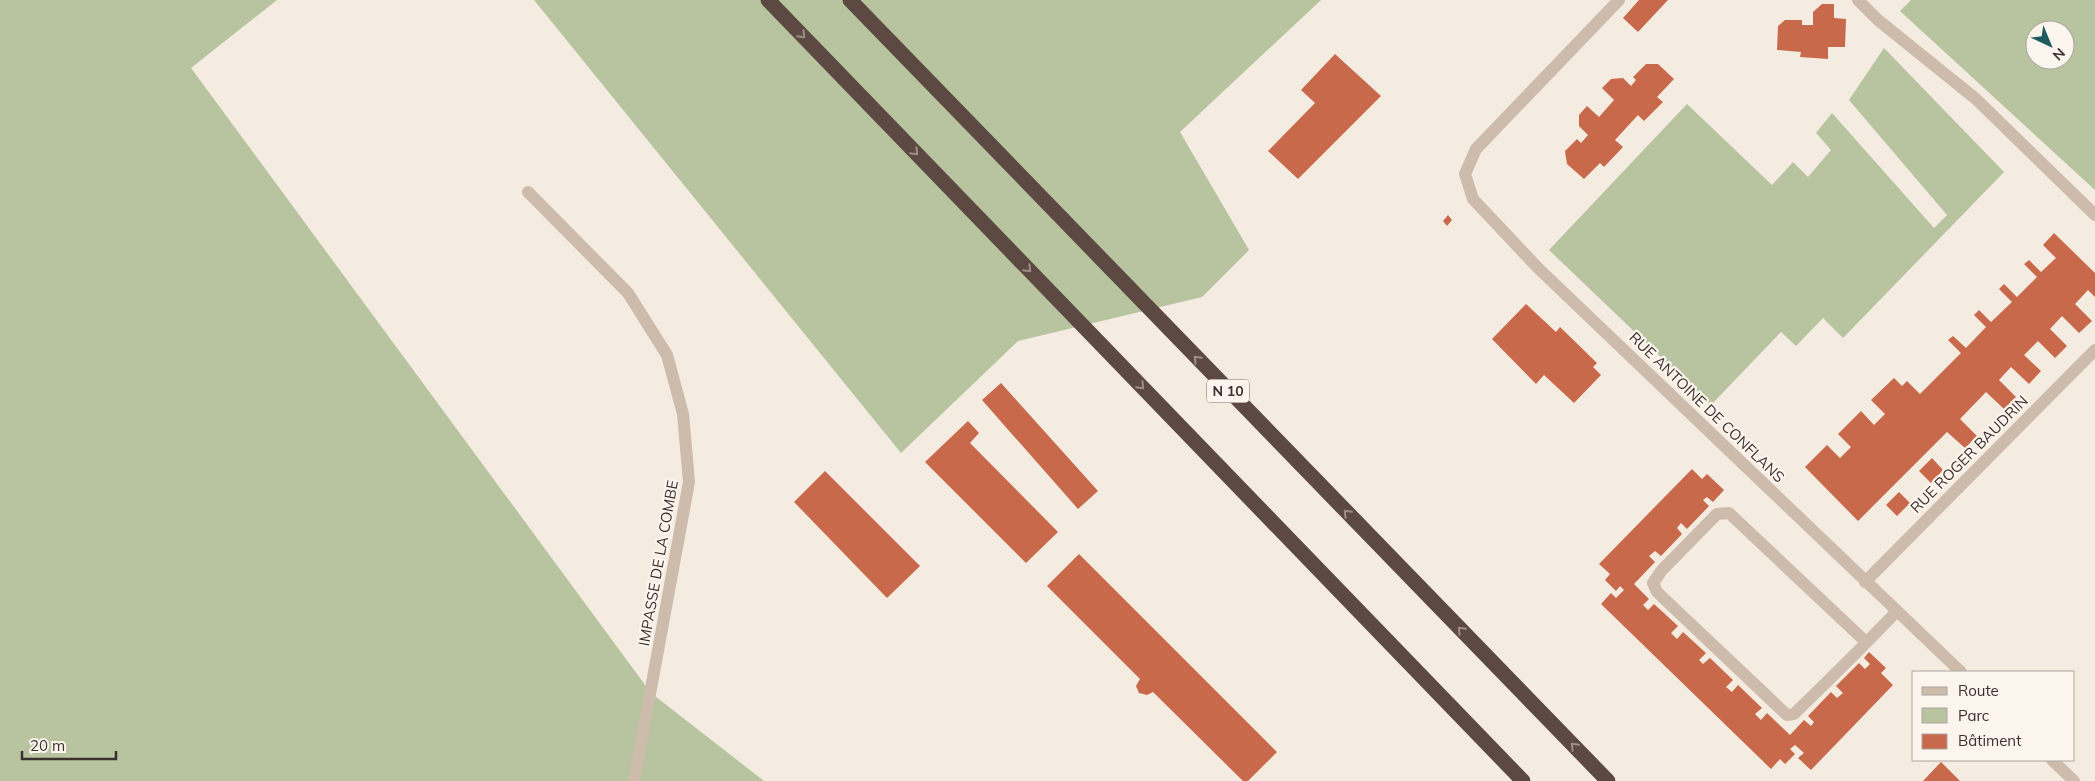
<svg xmlns="http://www.w3.org/2000/svg" width="2095" height="781" viewBox="0 0 2095 781" font-family="Mulish,sans-serif">
	<style>
		.green { fill: #b8c4a0; fill-rule: evenodd }
		.building { fill: #c8694b }
		.lines { fill: none; stroke-linecap: round; stroke-linejoin: round }
		.lane { stroke: #cdbbac; stroke-width: 12 }
		.street { stroke: #cdbbac; stroke-width: 12 }
		.highway { stroke: #5c4a42; stroke-width: 15 }
		.oneway { stroke: #9c8e87 }
		.labels { text-anchor: middle; dominant-baseline: central; stroke-width: 4.5; stroke-linejoin: round; paint-order: stroke }
		.shield { fill: #fbf5ee; stroke: #756b66; stroke-width: 1 }
		.shield-label { font-size: 14px; font-weight: bold; fill: #3b302b }
		.street-label { font-size: 15px; fill: #3b302b; stroke: #fbf5ee }
	</style>
	<rect width="100%" height="100%" fill="#f4ebe1"/>
	<!-- green -->
	<g class="green">
		<path d="M0 0H277L191 68 651 693 764 781H0Z"/>
		<path d="M534 0H1321L1180 132 1249 250 1202 297 1018 341 901 453Z"/>
		<path d="M1911 0H2095V190L1900 11ZM2035 30H2065V60H2035Z"/>
		<path d="M1884 48 2004 172 1843 338 1823 318 1796 346 1781 332 1711 405 1549 250 1687 104 1772 185 1793 162 1808 177 1831 150 1816 133 1832 113 1934 228 1947 215 1849 100Z"/>
	</g>
	<!-- building -->
	<g class="building">
		<path d="M1639 0H1668L1638 32 1623 18Z"/>
		<path d="M1822 4H1834V18L1846 19 1845 47H1828V59L1800 57 1801 52 1777 50 1778 26 1785 20H1802V25H1813V12Z"/>
		<path d="M1335 54 1381 96 1298 179 1268 151 1315 103 1301 90Z"/>
		<path d="M1646 64H1658L1674 79 1657 97 1663 102 1644 121 1638 115 1615 140 1623 147 1604 167 1600 163 1584 179 1567 164 1565 151 1577 139 1581 143 1588 135 1579 126V115L1587 106 1599 117 1614 100 1602 88 1611 79 1623 78 1631 86 1636 80 1633 77Z"/>
		<path d="M1448 215 1452 220 1447 226 1443 221Z"/>
		<path d="M2054 233 2095 273V297L2088 290 2075 304 2092 321 2079 333 2062 316 2050 329 2067 346 2055 358 2038 341 2024 355 2041 371 2029 384 2011 367 1999 380 2016 397 2004 409 1986 392 1960 419 1977 436 1965 448 1947 432 1858 521 1805 467 1827 445 1840 458 1851 447 1838 434 1861 411 1874 425 1885 414 1871 400 1894 378 1902 386 1907 381 1920 394 1961 353 1948 340 1953 336 1966 348 1986 327 1974 315 1979 310 1991 322 2012 302 1999 289 2004 284 2017 297 2037 277 2024 264 2029 260 2041 272 2056 258 2043 245Z"/>
		<path d="M1526 304 1556 332 1560 327 1597 363 1593 367 1601 375 1574 403 1544 375 1536 384 1492 339Z"/>
		<path d="M1001 383 1098 491 1078 509 982 400Z"/>
		<path d="M968 421 979 433 970 443 1058 532 1026 563 925 462Z"/>
		<path d="M1932 458 1943 470 1931 483 1919 471Z"/>
		<path d="M1692 469 1702 479 1707 474 1724 490 1713 502 1707 497 1703 500 1709 506 1687 529 1681 523 1677 528 1682 534 1661 556 1655 551 1649 556 1655 562 1634 584 1649 599 1643 605 1648 610 1654 604 1678 626 1671 633 1677 639 1683 632 1706 653 1699 660 1703 664 1710 658 1733 680 1726 687 1732 692 1738 685 1762 708 1755 714 1761 720 1767 713 1790 735 1804 720 1811 726 1814 722 1808 716 1831 692 1837 698 1843 693 1836 686 1859 663 1865 669 1870 664 1864 658 1869 652 1886 668 1881 673 1893 685 1811 770 1798 758 1804 753 1795 745 1790 749 1795 754 1785 764 1780 759 1771 769 1601 604 1611 593 1616 598 1624 590 1620 586 1616 591 1605 580 1610 574 1599 564Z"/>
		<path d="M825 471 920 566 887 598 794 502Z"/>
		<path d="M1899 492 1910 503 1897 516 1886 505Z"/>
		<path d="M1079 554 1277 752 1248 781H1243L1153 692 1147 695 1139 693 1136 686 1140 679 1047 586Z"/>
		<path d="M1941 762 1960 781H1923Z"/>
	</g>
	<g class="lines">
		<!-- lane -->
		<path class="lane" d="M1866 642 1729 513 1717 514 1662 570 1653 583 1657 592 1787 715 1794 714C1829 680 1864 646 1897 611"/>
		<!-- street -->
		<g class="street">
			<path d="M1619 0 1476 149 1465 174 1473 199 1538 268 1961 672"/>
			<path d="M1858 0 1878 20 1976 99 2095 215"/>
			<path d="M528 192 628 293 667 355 683 414 689 482 634 781"/>
			<path d="M1865 582 2095 350"/>
			<path d="M2052 760 2074 781"/>
		</g>
		<!-- highway -->
		<g class="highway">
			<path d="M768 0 1523 781"/>
			<path d="M850 0 1608 781"/>
		</g>
	</g>
	<!-- one-way arrows -->
	<defs><path id="oneway-chevron" d="M-2-3.5L2.5 0L-2 3.5" fill="none" stroke-width="1.6" stroke-linecap="round" stroke-linejoin="round" transform="scale(1.25)"/></defs>
	<g class="oneway">
		<use href="#oneway-chevron" transform="translate(802 35) rotate(46)"/>
		<use href="#oneway-chevron" transform="translate(915 152) rotate(46)"/>
		<use href="#oneway-chevron" transform="translate(1028 269) rotate(46)"/>
		<use href="#oneway-chevron" transform="translate(1197 359) rotate(-134)"/>
		<use href="#oneway-chevron" transform="translate(1141 386) rotate(46)"/>
		<use href="#oneway-chevron" transform="translate(1347 513) rotate(-134)"/>
		<use href="#oneway-chevron" transform="translate(1461 630) rotate(-134)"/>
		<use href="#oneway-chevron" transform="translate(1574 746) rotate(-134)"/>
	</g>
	<g class="labels">
		<!-- shield labels -->
		<rect class="shield" x="1207" y="379.5" width="42" height="23" rx="4"/>
		<g class="shield-label">
			<text x="1228" y="391">N 10</text>
		</g>
		<!-- street labels -->
		<g class="street-label">
			<text transform="translate(1707 407) rotate(44)">RUE ANTOINE DE CONFLANS</text>
			<text transform="translate(1969 454) rotate(-45)">RUE ROGER BAUDRIN</text>
			<text transform="translate(658 563) rotate(-80)">IMPASSE DE LA COMBE</text>
		</g>
	</g>
	<!-- legend -->
	<rect x="1912" y="671" width="162" height="90" fill="#fbf5ee" stroke="#aea6a0"/>
	<rect x="1922" y="687" width="25" height="8" fill="#cdbbac" stroke="#aea6a0"/>
	<text x="1958" y="696" font-size="15" fill="#3b302b">Route</text>
	<rect x="1922" y="708" width="25" height="15" fill="#b8c4a0" stroke="#aea6a0"/>
	<text x="1958" y="721" font-size="15" fill="#3b302b">Parc</text>
	<rect x="1922" y="734" width="25" height="15" fill="#c8694b" stroke="#aea6a0"/>
	<text x="1958" y="746" font-size="15" fill="#3b302b">Bâtiment</text>
	<!-- north arrow -->
	<g transform="translate(2050 45) rotate(136)"><circle r="24" fill="#fbf5ee" stroke="#aea6a0"/>
	<path d="M0-4L9 19L0 12L-9 19Z" fill="#1f5a5e"/>
	<text y="-8" font-size="14" font-weight="bold" text-anchor="middle" fill="#3b302b">N</text>
	</g>
	<!-- scale -->
	<path d="M22 751v8h94v-8" fill="none" stroke="#3b302b" stroke-width="2.5"/>
	<text x="30" y="751" font-size="15" fill="#3b302b" stroke="#fbf5ee" stroke-width="4" paint-order="stroke">20 m</text>
</svg>
